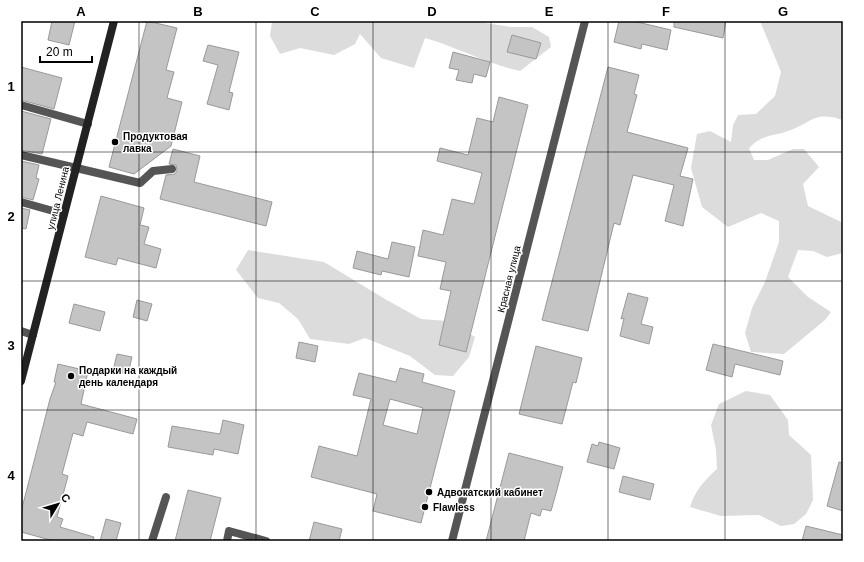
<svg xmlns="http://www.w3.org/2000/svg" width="864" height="562" viewBox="0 0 864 562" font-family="Helvetica,sans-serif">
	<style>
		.green { fill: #dcdcdc }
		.building { fill: #c4c4c4; stroke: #999; fill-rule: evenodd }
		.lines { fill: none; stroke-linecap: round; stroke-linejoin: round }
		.service { stroke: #555; stroke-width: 8 }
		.minor { stroke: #555; stroke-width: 8 }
		.secondary { stroke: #222; stroke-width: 8 }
		.grid { fill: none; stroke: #000; stroke-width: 1; stroke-opacity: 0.55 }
		.poi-dot { fill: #000; stroke: #fff; stroke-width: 1.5 }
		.labels { text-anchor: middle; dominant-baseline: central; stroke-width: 3; stroke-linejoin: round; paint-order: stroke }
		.poi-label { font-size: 10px; font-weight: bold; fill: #000; stroke: #fff; text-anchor: start }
		.street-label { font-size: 10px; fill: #000; stroke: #fff }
		.neatline { fill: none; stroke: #000; stroke-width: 1.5 }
		.grid-label { font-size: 13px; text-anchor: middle; font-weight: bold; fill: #000 }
	</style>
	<rect width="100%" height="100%" fill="#fff"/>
	<!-- green -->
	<g class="green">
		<path d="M272 21H472L511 27H532L549 37 551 47 520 71C487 64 457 47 425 38L414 68 381 58 360 34 355 44 334 55 300 48 280 54 270 36Z"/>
		<path d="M760 21H843V120C814 111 814 121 791 130 773 137 764 133 749 148L754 160H768L793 149H804L819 167 803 184 808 206 843 223V253L827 257 813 251 798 250 788 277 808 297 831 312 825 320 784 354 751 352 745 333 752 308 765 282 779 242V221L761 213 728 227 702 207 691 168 697 134 710 131 731 142 733 125 738 115 756 114 775 96 781 72Z"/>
		<path d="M248 250 324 262 385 299 421 319 447 321 475 337 469 357 453 376 435 375 410 356 365 338 349 344 310 339 298 319 279 303 258 298 236 270Z"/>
		<path d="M746 391 770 395 788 420 789 435 811 455 813 500 806 514 794 524 781 526 759 515 721 516 690 507C695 490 705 480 717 469L716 450 711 425 719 404Z"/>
	</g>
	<!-- building -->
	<g class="building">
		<path d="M52 21H75L69 45 48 40Z"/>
		<path d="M147 21 177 28 166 70 174 72 167 98 182 102 171 146 134 174 109 167Z"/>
		<path d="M619 21H633L671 30 667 50 642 44 641 49 614 42Z"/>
		<path d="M674 21H726L723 38 674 27Z"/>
		<path d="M512 35 541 43 536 59 507 52Z"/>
		<path d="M208 45 239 52 229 92 233 93 229 110 207 104 218 65 203 61Z"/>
		<path d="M453 52 490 62 486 77 474 74 472 83 456 80 459 70 449 68Z"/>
		<path d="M21 67 62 78 54 109 21 100Z"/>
		<path d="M608 67 639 75 634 94 637 95 627 132 688 148 680 176 693 179 683 226 665 221 674 185 633 175 620 225 614 223 588 331 542 320Z"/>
		<path d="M499 97 528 105 466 352 439 345 451 291 440 289 446 262 418 256 423 230 443 235 452 199 474 204 482 173 437 161 440 148 468 155 477 118 493 122Z"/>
		<path d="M21 111 51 119 42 154 21 150Z"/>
		<path d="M173 149 200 156 194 182 272 202 266 226 160 199 166 175 175 174 177 171 176 165 169 164Z"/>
		<path d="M21 161 39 165 36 178 39 179 33 200 21 197Z"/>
		<path d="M101 196 144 208 140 225 149 227 144 244 161 249 156 268 118 258 116 265 85 257Z"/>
		<path d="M21 208 30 210 26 229 21 228Z"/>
		<path d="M392 242 415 247 409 277 382 271 381 275 353 268 357 251 388 259Z"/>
		<path d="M628 293 648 298 641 324 653 327 649 344 620 336 624 318 621 319Z"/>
		<path d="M137 300 152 304 147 321 133 317Z"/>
		<path d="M74 304 105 312 100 331 69 323Z"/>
		<path d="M299 342 318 346 315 362 296 358Z"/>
		<path d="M713 344 783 361 780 375 735 364 732 377 706 370Z"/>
		<path d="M536 346 582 358 576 383 573 382 562 424 519 414Z"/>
		<path d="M117 354 132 357 128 374 113 371Z"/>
		<path d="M58 364 88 371 81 404 137 419 133 434 87 422 83 436 73 433 62 474 68 476 57 517 63 519 60 527 94 537 93 541H54L21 532V512L50 399 56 382H54Z"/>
		<path d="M400 368 424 374 422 382 455 391 421 523 373 511 377 494 311 477 319 446 357 456 371 399 353 395 359 373 396 382ZM390 399 423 408 417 434 383 425Z"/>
		<path d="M223 420 244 425 238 454 214 449 213 455 168 447 172 426 220 434Z"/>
		<path d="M599 442 620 448 614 469 587 462 592 444 598 446Z"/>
		<path d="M509 453 563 467 555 497 551 511 542 509 540 516 531 513 524 541H486Z"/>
		<path d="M839 462 843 463V511L827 506Z"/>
		<path d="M623 476 654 484 650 500 619 492Z"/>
		<path d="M188 490 221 498 210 541H175Z"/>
		<path d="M106 519 121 523 116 541H100Z"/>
		<path d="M314 522 342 529 339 541H309Z"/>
		<path d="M806 526 843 535V541H802Z"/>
	</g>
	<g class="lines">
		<!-- service -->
		<g class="service">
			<path d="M21 105 88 124"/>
			<path d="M21 155 140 183 153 171 172 169"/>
			<path d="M21 202 64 214"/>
			<path d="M21 331 33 335"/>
			<path d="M152 541 166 497"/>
			<path d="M227 541 229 531 266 541"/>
		</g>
		<!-- minor -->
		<path class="minor" d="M452 541 585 21"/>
		<!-- secondary -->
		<path class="secondary" d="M21 381 114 21"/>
	</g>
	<!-- grid -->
	<path class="grid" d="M139 21V541M256 21V541M373 21V541M491 21V541M608 21V541M725 21V541M21 152H843M21 281H843M21 410H843"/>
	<!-- markers -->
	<g class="poi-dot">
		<circle cx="115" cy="142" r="4"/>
		<circle cx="71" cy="376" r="4"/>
		<circle cx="429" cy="492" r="4"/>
		<circle cx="425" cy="507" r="4"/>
	</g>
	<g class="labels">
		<!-- poi labels -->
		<g class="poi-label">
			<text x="123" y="136">Продуктовая<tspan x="123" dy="12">лавка</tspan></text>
			<text x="79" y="370">Подарки на каждый<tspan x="79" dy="12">день календаря</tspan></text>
			<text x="437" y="492">Адвокатский кабинет</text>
			<text x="433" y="507">Flawless</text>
		</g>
		<!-- street labels -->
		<g class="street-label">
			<text transform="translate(58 198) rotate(-76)">улица Ленина</text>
			<text transform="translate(509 279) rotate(-76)">Красная улица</text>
		</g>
	</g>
	<!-- border -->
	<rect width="864" height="562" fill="none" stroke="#ffffff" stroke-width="44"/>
	<!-- north arrow -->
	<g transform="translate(58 504) rotate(52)" stroke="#ffffff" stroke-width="3" paint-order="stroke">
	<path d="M0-3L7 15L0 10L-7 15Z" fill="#000000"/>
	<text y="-6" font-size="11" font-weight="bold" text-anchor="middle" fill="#000000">С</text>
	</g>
	<!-- scale -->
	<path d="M40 56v6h52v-6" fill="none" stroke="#000000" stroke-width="2"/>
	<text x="46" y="56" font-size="12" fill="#000000" stroke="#ffffff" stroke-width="3" paint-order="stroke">20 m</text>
	<rect x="22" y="22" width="820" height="518" class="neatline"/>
	<g class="grid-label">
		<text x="81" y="16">A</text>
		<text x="198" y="16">B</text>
		<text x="315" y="16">C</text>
		<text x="432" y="16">D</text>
		<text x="549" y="16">E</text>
		<text x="666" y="16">F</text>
		<text x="783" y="16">G</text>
		<text x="11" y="91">1</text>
		<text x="11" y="221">2</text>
		<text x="11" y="350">3</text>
		<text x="11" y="480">4</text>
	</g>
</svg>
